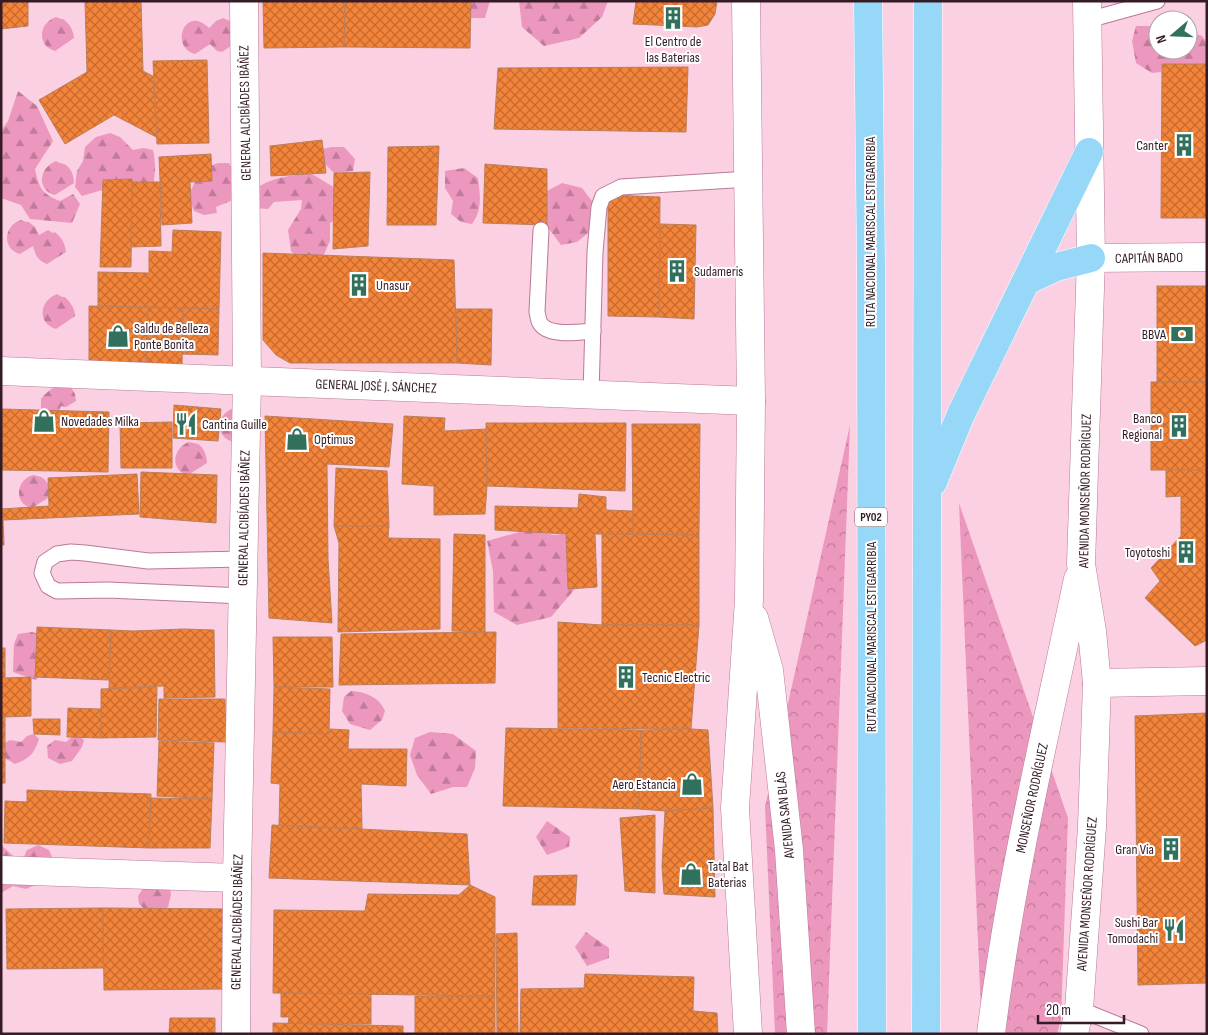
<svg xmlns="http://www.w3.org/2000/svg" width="1208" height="1035" viewBox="0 0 1208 1035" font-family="'Sofia Sans Condensed',sans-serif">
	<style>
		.forest { fill: url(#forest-firs) }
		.park { fill: url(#park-crowns) }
		.building { fill: url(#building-cross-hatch); stroke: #ba7f5d }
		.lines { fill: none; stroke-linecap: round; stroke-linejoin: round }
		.lane-casing { stroke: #b97a96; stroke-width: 17 }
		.street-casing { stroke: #b97a96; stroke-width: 29 }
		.secondary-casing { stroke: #b97a96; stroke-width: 29 }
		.highway-casing { stroke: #fff; stroke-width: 29 }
		.lane { stroke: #fff; stroke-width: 15 }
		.street { stroke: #fff; stroke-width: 28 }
		.secondary { stroke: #fff; stroke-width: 28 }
		.highway { stroke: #97d8f9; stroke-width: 28 }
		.labels { text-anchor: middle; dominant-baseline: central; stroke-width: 4; stroke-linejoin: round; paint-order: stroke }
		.shield { fill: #fff; stroke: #715f67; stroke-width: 1 }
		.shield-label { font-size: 12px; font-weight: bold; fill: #341b26 }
		.poi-label { font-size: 14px; fill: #341b26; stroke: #fff; text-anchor: start }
		.street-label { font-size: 14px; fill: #341b26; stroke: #fff }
	</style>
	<defs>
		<pattern id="forest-firs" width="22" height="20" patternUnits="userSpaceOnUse" patternTransform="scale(1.25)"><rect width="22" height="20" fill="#ec98be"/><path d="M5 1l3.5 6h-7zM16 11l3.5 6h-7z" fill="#c07b9a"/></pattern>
		<pattern id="park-crowns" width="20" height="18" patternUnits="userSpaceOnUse" patternTransform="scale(1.25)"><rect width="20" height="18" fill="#ec98be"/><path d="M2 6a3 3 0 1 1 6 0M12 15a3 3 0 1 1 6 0" fill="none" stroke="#c07b9a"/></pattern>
		<pattern id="building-cross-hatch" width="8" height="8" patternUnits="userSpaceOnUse" patternTransform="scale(1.25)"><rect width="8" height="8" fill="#f38439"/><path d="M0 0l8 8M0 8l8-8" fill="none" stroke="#c66b30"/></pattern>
	</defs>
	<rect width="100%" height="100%" fill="#fbd0e2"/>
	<!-- forest -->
	<g class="forest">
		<path d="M471 1H490L485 18H469Z"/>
		<path d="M519 1H608L602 17 579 38 544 46 522 27Z"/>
		<path d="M56 17 61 19H63C70 24 73 30 74 38L55 51C37 46 38 23 56 17Z"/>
		<path d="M223 18 230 21 241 39 222 52 217 51 210 44 195 54C169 47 185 4 209 28L216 21Z"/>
		<path d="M1136 26H1150L1158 30V50H1188V31L1202 36 1207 43V64H1162L1161 72 1152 73 1136 63 1132 41Z"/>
		<path d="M18 91 37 106 53 141 35 169C39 188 42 194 60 201L73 194 80 204 72 223 30 219 21 205 1 198V131L8 121Z"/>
		<path d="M110 133 120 137 133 150 143 148 153 150C157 168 155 183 148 200L109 188 82 196 75 187 77 171 83 161 85 147 96 137Z"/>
		<path d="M331 147H344L355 159 353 171 334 173 325 164 323 149Z"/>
		<path d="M56 161C59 163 62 163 64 164 71 167 74 176 74 183L55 195C37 191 38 168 56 161Z"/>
		<path d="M219 163H229L237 178 233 200 216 207 217 213 204 215 194 211 188 197C195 181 201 167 219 163Z"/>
		<path d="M464 168 478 178C480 195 483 209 472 224L461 222 451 214 453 201 445 188V171Z"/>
		<path d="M312 174 340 191V217L330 223V241L321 261 301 262 291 251 288 230 301 209 302 200 274 202 268 209 253 208V190C273 177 289 175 312 174Z"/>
		<path d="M562 183 582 188 595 205 593 229 577 242 561 245 546 225 547 191Z"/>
		<path d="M21 220 26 222H29L35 227 39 235 48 230 53 233 55 232C62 238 65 243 66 252L47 264C38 261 35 254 33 246L20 254C2 249 3 226 21 220Z"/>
		<path d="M57 294 62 297H65C70 302 75 308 75 316L56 329C37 323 39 301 57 294Z"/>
		<path d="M69 384 75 394 76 401 66 407 61 406 59 411 41 410V399C50 388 56 385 69 384Z"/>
		<path d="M234 408 233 442C214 436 216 414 234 408Z"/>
		<path d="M189 442C192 443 195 443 198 444 204 447 207 457 207 463L188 475C170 471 172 448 189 442Z"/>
		<path d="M33 475C36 476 39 476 41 477 48 480 51 490 51 496L32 508C15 505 14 481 33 475Z"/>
		<path d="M530 529 553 535 566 534 580 583 551 617 517 625 494 612 493 571 487 541Z"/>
		<path d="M32 632 57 639 59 652 36 680 13 672 14 644 18 634Z"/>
		<path d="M351 691C366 692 379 697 385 711L382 720 370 730 350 724 342 711 344 697Z"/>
		<path d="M430 732 453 734 476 751 475 768 467 787H453L431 794 417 775 410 755 415 738Z"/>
		<path d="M34 734 39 739C34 754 29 759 15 764L3 757 1 745 10 740 21 742 27 736Z"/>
		<path d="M79 735 84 740 82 747 72 761 60 764 48 758 47 746 55 740 66 742 72 737Z"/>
		<path d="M547 821 570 837 569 847 547 855 536 837Z"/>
		<path d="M1 845 21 863 27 850 38 845 49 850 53 859 44 881 26 889 13 886 1 893Z"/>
		<path d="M170 886 171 895 168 907 159 913 151 915 139 904 138 896 144 887Z"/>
		<path d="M586 932 609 948V958L587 966 575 947Z"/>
	</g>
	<!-- park -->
	<g class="park">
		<path d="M850 425 827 1034H775L765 807Z"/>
		<path d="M959 503 1068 818 1061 1019 1057 1034H982Z"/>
	</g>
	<!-- building -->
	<g class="building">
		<path d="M1 1H28V26L1 29Z"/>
		<path d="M85 1H141L143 71 185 93 162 140 114 115 65 144 39 100 87 72Z"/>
		<path d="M263 1H345L344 47 264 48Z"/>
		<path d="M345 1H471L470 48 344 47Z"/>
		<path d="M636 1H717L715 14 708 25 697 27 633 24Z"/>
		<path d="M207 60 209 143 157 144 153 61Z"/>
		<path d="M1162 64H1207V218H1161Z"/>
		<path d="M688 67 686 132 494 129 498 68Z"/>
		<path d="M322 140 326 173 271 176 270 146Z"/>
		<path d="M439 146 436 225H387L388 147Z"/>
		<path d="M211 154 212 181 190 182 192 223 162 225 159 157Z"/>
		<path d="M485 164 547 169V225L483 223Z"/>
		<path d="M370 172 368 246 333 249 334 173Z"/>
		<path d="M132 179 131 267H100L103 180Z"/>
		<path d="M132 182H160L161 246 131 247Z"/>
		<path d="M608 195 660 197 659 317 608 316Z"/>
		<path d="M660 224 696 225 694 319 659 317Z"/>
		<path d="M173 230 221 232 219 309 98 306V272L149 273V251L172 252Z"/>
		<path d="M263 253 454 260 457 363H290L276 355 263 340Z"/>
		<rect x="1157" y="286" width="50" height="96"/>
		<path d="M89 306 148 307 146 365 89 364Z"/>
		<path d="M148 307 183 308 182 365H146Z"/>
		<path d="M183 308 219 309 218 355 182 354Z"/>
		<path d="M456 309H492L491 365 457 363Z"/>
		<rect x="1151" y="382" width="56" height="88"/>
		<path d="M174 405 221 409 218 441 173 438Z"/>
		<path d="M2 409 109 412 108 472 2 470Z"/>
		<path d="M265 416 393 424 389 467 327 464 328 559 332 623 269 618Z"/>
		<path d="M404 416 445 418 444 431 487 429V486L485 514 434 515V486L402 484Z"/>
		<path d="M172 422V468H121L120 423Z"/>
		<path d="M486 423H626L625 491 487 486Z"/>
		<path d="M632 424H700L699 535 633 534Z"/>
		<path d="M336 468 387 471 389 526H334Z"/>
		<path d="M1166 470H1207V640L1195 646 1145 598 1160 581 1151 568 1181 536V496L1166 497Z"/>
		<path d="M141 472 217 475 216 523 140 517Z"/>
		<path d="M137 474 139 514 3 520 4 545H1V509L49 506 48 478Z"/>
		<path d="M579 494 606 497V510L633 511V534H595L597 587 568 589 566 534 495 530V506L578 508Z"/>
		<path d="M334 526H389L388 538 440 539V629L338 632 339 543Z"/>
		<path d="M454 534 485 535V632L452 631Z"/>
		<path d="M602 534 699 535V625H602Z"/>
		<path d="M558 622 602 625H699L691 729 558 728Z"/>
		<path d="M37 627 111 630 109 680 35 677Z"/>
		<path d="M184 629 214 630 215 697 164 698V686L109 688 111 630 133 631Z"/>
		<path d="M496 632 495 683 339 685 341 634Z"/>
		<path d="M273 637H332L333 687H274Z"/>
		<path d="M1 648H5V678L31 677V716L5 717V744H1Z"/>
		<path d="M157 687 156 737 101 738V689Z"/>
		<path d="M274 687 330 689 329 734 273 732Z"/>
		<path d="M159 699H225L226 742 158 740Z"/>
		<path d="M68 708 101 709V738L67 737Z"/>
		<path d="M1207 713V983L1138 985 1135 716Z"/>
		<path d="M33 719H60V735L34 734Z"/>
		<path d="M506 728 641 730 639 809 503 806Z"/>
		<path d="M330 729 349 730 348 749H407L406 786 361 784 362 829 279 825 280 784 271 783 273 732 329 734Z"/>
		<path d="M691 729 708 730 713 808 665 811 639 809 641 730Z"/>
		<path d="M159 741 214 743 212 799 157 796Z"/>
		<rect x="1" y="744" width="4" height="39"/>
		<path d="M27 790 151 794 149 848 4 843 5 801 27 802Z"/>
		<path d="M151 798 212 799 210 848H149Z"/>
		<path d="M713 808 715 897 664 894 662 866 665 811Z"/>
		<path d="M655 815V893L625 891 620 818Z"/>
		<path d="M272 825 467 834 470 885 269 878Z"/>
		<path d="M577 875 575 905H532L534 876Z"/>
		<path d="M470 885 495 897V996L273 993 274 910 365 911 368 894 459 895Z"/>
		<path d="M103 908 104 968 7 969 6 909Z"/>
		<path d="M103 908 229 909 226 989 104 990Z"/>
		<path d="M517 933 518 1034H497L496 934Z"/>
		<path d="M585 974 694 977 693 1011 717 1013 718 1034H520L521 989 584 988Z"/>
		<path d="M281 993 371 994V1024H288L289 1017H281Z"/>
		<rect x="415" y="996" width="80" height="38"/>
		<path d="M170 1018H215V1034H169Z"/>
		<path d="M273 1023 403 1026V1034H273Z"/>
	</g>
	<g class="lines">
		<defs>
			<g id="lane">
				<path d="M1088 20 1157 1"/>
				<path d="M541 230 537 312C538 315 538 320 540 323 548 337 580 332 593 331"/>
				<path d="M591 394 595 252 599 207 603 196 621 187 749 179"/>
				<path d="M243 596 108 590 57 591 48 586 42 573 45 562 57 554 71 552 85 553 148 561 243 559"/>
				<path d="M1079 1009 1141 1034"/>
			</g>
			<g id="street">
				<path d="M1091 258 1207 257"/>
				<path d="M1 371 751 401"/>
				<path d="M1097 683 1207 681"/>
				<path d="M1 870 237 878"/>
				<path d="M236 1034 237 878 247 381 244 1"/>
			</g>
			<g id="secondary">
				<path d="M746 1 751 401 749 600 735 808 748 1034"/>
				<path d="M754 618 769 670 789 850 801 1034"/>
				<path d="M991 1034C1010 880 1046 730 1078 579"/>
				<path d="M1074 1034 1079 1009 1092 827 1097 683 1092 631 1081 564 1091 258 1087 1"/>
			</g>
			<g id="highway">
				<path d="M868 1 871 267 872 1034"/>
				<path d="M1026 281 1056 267 1091 258"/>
				<path d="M933 482 961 414 1089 152"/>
				<path d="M926 1034 928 1"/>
			</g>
		</defs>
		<!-- lane casing -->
		<use href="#lane" class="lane-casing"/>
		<!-- street casing -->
		<use href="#street" class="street-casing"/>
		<!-- secondary casing -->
		<use href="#secondary" class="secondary-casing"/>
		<!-- highway casing -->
		<use href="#highway" class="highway-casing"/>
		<!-- lane -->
		<use href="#lane" class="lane"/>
		<!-- street -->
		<use href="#street" class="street"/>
		<!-- secondary -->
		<use href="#secondary" class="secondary"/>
		<!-- highway -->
		<use href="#highway" class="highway"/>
	</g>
	<!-- icons -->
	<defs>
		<symbol id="building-bare" viewBox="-9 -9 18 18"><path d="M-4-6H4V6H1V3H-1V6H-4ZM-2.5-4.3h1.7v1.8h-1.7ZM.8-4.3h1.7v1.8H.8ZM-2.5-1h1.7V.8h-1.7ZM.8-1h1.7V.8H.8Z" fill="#31705d" stroke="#fff" stroke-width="2.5" paint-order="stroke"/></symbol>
		<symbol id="bank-bare" viewBox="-9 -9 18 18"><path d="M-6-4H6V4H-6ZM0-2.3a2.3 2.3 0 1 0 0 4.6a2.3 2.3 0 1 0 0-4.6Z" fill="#31705d" stroke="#fff" stroke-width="2.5" paint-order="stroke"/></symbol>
		<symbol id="shop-bare" viewBox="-9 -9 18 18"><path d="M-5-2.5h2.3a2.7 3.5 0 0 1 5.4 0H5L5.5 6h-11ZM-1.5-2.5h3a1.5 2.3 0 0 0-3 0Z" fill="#31705d" stroke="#fff" stroke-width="2.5" paint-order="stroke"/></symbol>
		<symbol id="restaurant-bare" viewBox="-9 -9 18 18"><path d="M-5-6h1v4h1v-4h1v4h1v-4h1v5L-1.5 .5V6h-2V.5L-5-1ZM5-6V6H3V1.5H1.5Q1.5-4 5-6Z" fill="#31705d" stroke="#fff" stroke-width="2.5" paint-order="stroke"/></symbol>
	</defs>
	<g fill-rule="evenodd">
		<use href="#building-bare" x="657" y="2" width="32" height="32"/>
		<use href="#building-bare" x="1168" y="129" width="32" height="32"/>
		<use href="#building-bare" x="661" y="255" width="32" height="32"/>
		<use href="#building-bare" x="343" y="269" width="32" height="32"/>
		<use href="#bank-bare" x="1166" y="318" width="32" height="32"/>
		<use href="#shop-bare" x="102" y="320" width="32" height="32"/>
		<use href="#shop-bare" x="28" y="405" width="32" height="32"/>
		<use href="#restaurant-bare" x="170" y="408" width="32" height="32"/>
		<use href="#building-bare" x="1163" y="410" width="32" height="32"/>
		<use href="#shop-bare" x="281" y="423" width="32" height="32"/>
		<use href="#building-bare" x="1170" y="536" width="32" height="32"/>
		<use href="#building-bare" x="610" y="661" width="32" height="32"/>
		<use href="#shop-bare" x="676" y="768" width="32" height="32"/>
		<use href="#building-bare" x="1155" y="833" width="32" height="32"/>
		<use href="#shop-bare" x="675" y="858" width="32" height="32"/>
		<use href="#restaurant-bare" x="1158" y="914" width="32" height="32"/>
	</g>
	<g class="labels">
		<!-- shield labels -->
		<rect class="shield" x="855" y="507.5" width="32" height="19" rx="4"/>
		<g class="shield-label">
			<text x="871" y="517">PY02</text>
		</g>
		<!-- poi labels -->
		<g class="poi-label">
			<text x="673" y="41" text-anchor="middle">El Centro de<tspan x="673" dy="16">las Baterias</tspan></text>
			<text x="1168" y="145" text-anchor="end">Canter</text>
			<text x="694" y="271">Sudameris</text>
			<text x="376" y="285">Unasur</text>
			<text x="134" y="328">Saldu de Belleza<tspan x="134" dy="16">Ponte Bonita</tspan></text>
			<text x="1166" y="334" text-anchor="end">BBVA</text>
			<text x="1162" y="418" text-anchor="end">Banco<tspan x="1162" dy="16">Regional</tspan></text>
			<text x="61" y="421">Novedades Milka</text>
			<text x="202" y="424">Cantina Guille</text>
			<text x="314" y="439">Optimus</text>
			<text x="1170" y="552" text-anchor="end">Toyotoshi</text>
			<text x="642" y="677">Tecnic Electric</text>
			<text x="676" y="784" text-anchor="end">Aero Estancia</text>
			<text x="1154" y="849" text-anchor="end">Gran Via</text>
			<text x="708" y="866">Tatal Bat<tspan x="708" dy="16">Baterias</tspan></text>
			<text x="1158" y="922" text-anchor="end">Sushi Bar<tspan x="1158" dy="16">Tomodachi</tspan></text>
		</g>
		<!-- street labels -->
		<g class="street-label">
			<text transform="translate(245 113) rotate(-91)">GENERAL ALCIBÍADES IBÁÑEZ</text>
			<text transform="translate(870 232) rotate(-90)">RUTA NACIONAL MARISCAL ESTIGARRIBIA</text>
			<text transform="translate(1149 258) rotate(-1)">CAPITÁN BADO</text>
			<text transform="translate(376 386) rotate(2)">GENERAL JOSÉ J. SÁNCHEZ</text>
			<text transform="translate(1085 491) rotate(-89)">AVENIDA MONSEÑOR RODRÍGUEZ</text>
			<text transform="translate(244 518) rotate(-89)">GENERAL ALCIBÍADES IBÁÑEZ</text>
			<text transform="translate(871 637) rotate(-90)">RUTA NACIONAL MARISCAL ESTIGARRIBIA</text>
			<text transform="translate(1032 798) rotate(-78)">MONSEÑOR RODRÍGUEZ</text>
			<text transform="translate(785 815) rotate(-96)">AVENIDA SAN BLÁS</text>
			<text transform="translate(1087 894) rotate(-86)">AVENIDA MONSEÑOR RODRÍGUEZ</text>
			<text transform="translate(237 922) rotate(-89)">GENERAL ALCIBÍADES IBÁÑEZ</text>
		</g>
	</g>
	<!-- border -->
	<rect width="1208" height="1035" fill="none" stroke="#341b26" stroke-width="5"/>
	<!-- north arrow -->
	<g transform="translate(1173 35) rotate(251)"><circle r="24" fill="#ffffff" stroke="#aea4a8"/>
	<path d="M0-4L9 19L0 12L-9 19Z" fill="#31705d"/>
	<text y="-8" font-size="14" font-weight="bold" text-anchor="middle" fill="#341b26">N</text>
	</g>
	<!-- scale -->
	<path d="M1038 1015v8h86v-8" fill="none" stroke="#341b26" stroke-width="2.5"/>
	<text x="1046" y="1015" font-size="15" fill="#341b26" stroke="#ffffff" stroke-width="4" paint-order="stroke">20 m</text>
</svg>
